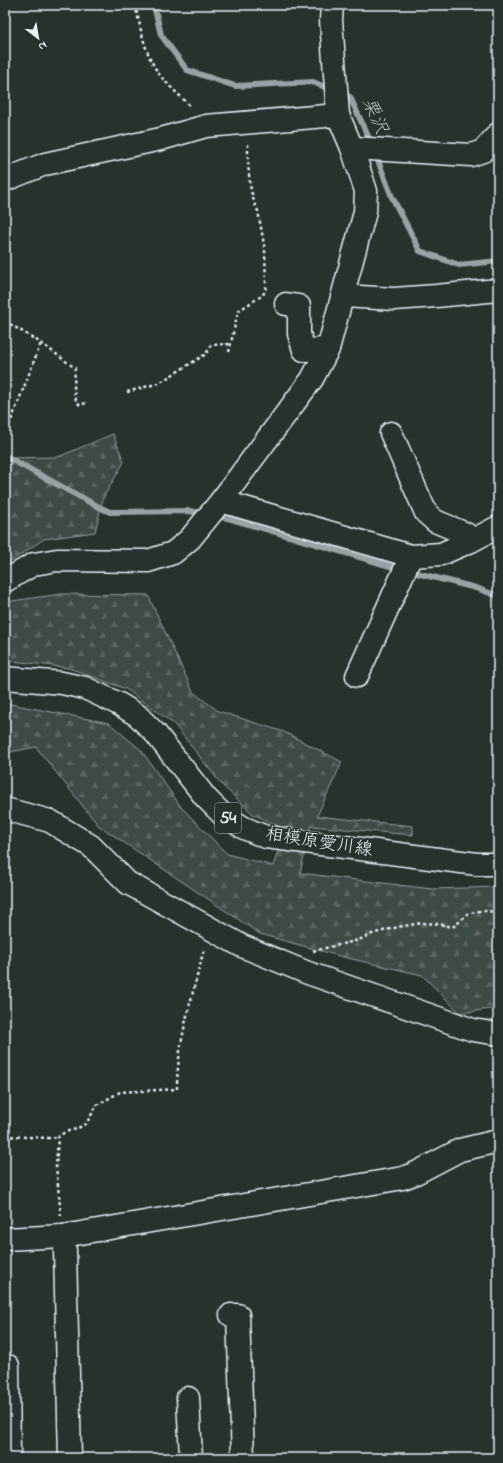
<svg xmlns="http://www.w3.org/2000/svg" width="503" height="1463" viewBox="0 0 503 1463" font-family="'Indie Flower','Klee One',sans-serif">
	<style>
		.forest { fill: url(#forest-firs); stroke: #939ea0 }
		.lines { fill: none; stroke-linecap: round; stroke-linejoin: round }
		.stream { stroke: #98a3a5; stroke-width: 6 }
		.minor-casing { stroke: #e8f1f8; stroke-width: 25 }
		.major-casing { stroke: #e8f1f8; stroke-width: 25 }
		.path { stroke: #e8f1f8; stroke-width: 2.5; stroke-dasharray: 3 3; stroke-linecap: butt }
		.minor { stroke: #26332d; stroke-width: 22 }
		.major { stroke: #26332d; stroke-width: 22 }
		.labels { text-anchor: middle; dominant-baseline: central; stroke-width: 3; stroke-linejoin: round; paint-order: stroke }
		.shield { fill: #26332d; stroke: #aeb8bb; stroke-width: 1 }
		.shield-label { font-size: 17px; font-weight: bold; fill: #e8f1f8 }
		.street-label { font-size: 18px; fill: #e8f1f8; stroke: #26332d }
		.water-label { font-size: 19px; font-style: italic; fill: #b3bdc0; stroke: #26332d }
	</style>
	<defs>
		<pattern id="forest-firs" width="22" height="20" patternUnits="userSpaceOnUse"><rect width="22" height="20" fill="#3e4b47"/><path d="M5 1l3.5 6h-7zM16 11l3.5 6h-7z" fill="#5a6562"/></pattern>
	</defs>
	<rect width="100%" height="100%" fill="#26332d"/>
	<filter id="ink" filterUnits="userSpaceOnUse"><feTurbulence type="fractalNoise" baseFrequency=".025" numOctaves="2"/><feDisplacementMap in="SourceGraphic" scale="8" xChannelSelector="R" yChannelSelector="G"/><feConvolveMatrix kernelMatrix="1 2 1 2 8 2 1 2 1" color-interpolation-filters="sRGB"/></filter>
	<g filter="url(#ink)">
		<!-- forest -->
		<g class="forest">
			<path d="M113 434 124 462 103 498 95 532 44 539 5 565V458L58 457Z"/>
			<path d="M61 594 148 595 193 692 218 711 284 732 342 762 317 816 413 826V835L311 826 300 873 432 889 498 887V1008L460 1013 422 975 343 957 260 934 98 825 36 747 5 753V703L109 723 141 750 181 807 227 854 273 866 285 829 253 814 222 785 174 724 126 689 69 668 5 660V602Z"/>
		</g>
		<g class="lines">
			<!-- stream -->
			<g class="stream">
				<path d="M154 5 161 35 187 70 235 86 313 82 332 90"/>
				<path d="M341 93 350 97 372 145"/>
				<path d="M375 153 392 197 420 251 459 265 498 261"/>
				<path d="M5 456 97 506 110 512 190 511 204 514"/>
				<path d="M215 516 228 518 400 569"/>
				<path d="M409 571 476 588 498 596"/>
			</g>
			<defs>
				<g id="minor">
					<path d="M332 5 331 20 338 115 352 148 366 191 365 212 328 349 312 379 221 501 411 556 441 554 471 541 498 527"/>
					<path d="M352 148 471 155 483 151 498 134"/>
					<path d="M5 180 45 164 161 139 206 126 338 115"/>
					<path d="M343 296 394 299 436 296 498 290"/>
					<path d="M286 304 299 306V334L304 350 328 349"/>
					<path d="M391 433 426 513 435 521 466 534 471 541"/>
					<path d="M5 581 34 564 57 560 148 561 173 553 190 539 221 501"/>
					<path d="M357 676 411 556"/>
					<path d="M5 809 50 821 91 846 128 883 242 946 308 973 435 1017 473 1030 498 1034"/>
					<path d="M63 1236 65 1250 70 1458"/>
					<path d="M5 1239 63 1236 403 1178 416 1173 460 1150 498 1141"/>
					<path d="M231 1315H238L243 1458"/>
					<path d="M8 1366 9 1458"/>
					<path d="M188 1398 191 1458"/>
				</g>
				<path id="major" d="M5 678 62 683 85 688 119 704 137 715 156 734 206 798 222 814 244 828 266 837 477 864H498"/>
			</defs>
			<!-- minor casing -->
			<use href="#minor" class="minor-casing"/>
			<!-- major casing -->
			<use href="#major" class="major-casing"/>
			<!-- path -->
			<g class="path">
				<path d="M135 5C140 24 143 45 152 62 160 80 178 93 191 107"/>
				<path d="M5 321 41 343 75 368C75 378 71 399 80 405L86 403"/>
				<path d="M229 352 238 311 263 295 266 288 265 250 258 211C248 191 248 165 248 143"/>
				<path d="M127 392 159 383 206 354 211 345 230 344"/>
				<path d="M7 431 41 343"/>
				<path d="M313 951 359 940 372 934 398 927 421 923 440 924 452 927 456 925 467 914 479 911H490L498 916"/>
				<path d="M5 1136 49 1138 58 1137"/>
				<path d="M61 1216 56 1166 58 1137 65 1132 76 1129 86 1124 97 1105 120 1092 177 1089C177 1041 193 995 204 949"/>
			</g>
			<!-- minor -->
			<use href="#minor" class="minor"/>
			<!-- major -->
			<use href="#major" class="major"/>
		</g>
	</g>
	<g class="labels">
		<!-- shield labels -->
		<rect class="shield" x="215" y="803" width="26" height="30" rx="3"/>
		<g class="shield-label">
			<text x="228" y="818">54</text>
		</g>
		<!-- street labels -->
		<g class="street-label">
			<text transform="translate(319 843) rotate(9)">相模原愛川線</text>
		</g>
		<!-- water labels -->
		<g class="water-label">
			<text transform="translate(374 116) rotate(66)">栗沢</text>
		</g>
	</g>
	<!-- margin -->
	<rect width="503" height="1463" fill="none" stroke="#26332d" stroke-width="20"/>
	<rect x="10" y="10" width="483" height="1443" fill="none" stroke="#e8f1f8" stroke-width="1.5" filter="url(#ink)"/>
	<!-- north arrow -->
	<g transform="translate(38 38) rotate(149)" stroke="#26332d" stroke-width="3" paint-order="stroke">
	<path d="M0-3L7 15L0 10L-7 15Z" fill="#e8f1f8"/>
	<text y="-6" font-size="11" font-weight="bold" text-anchor="middle" fill="#e8f1f8">N</text>
	</g>
</svg>
